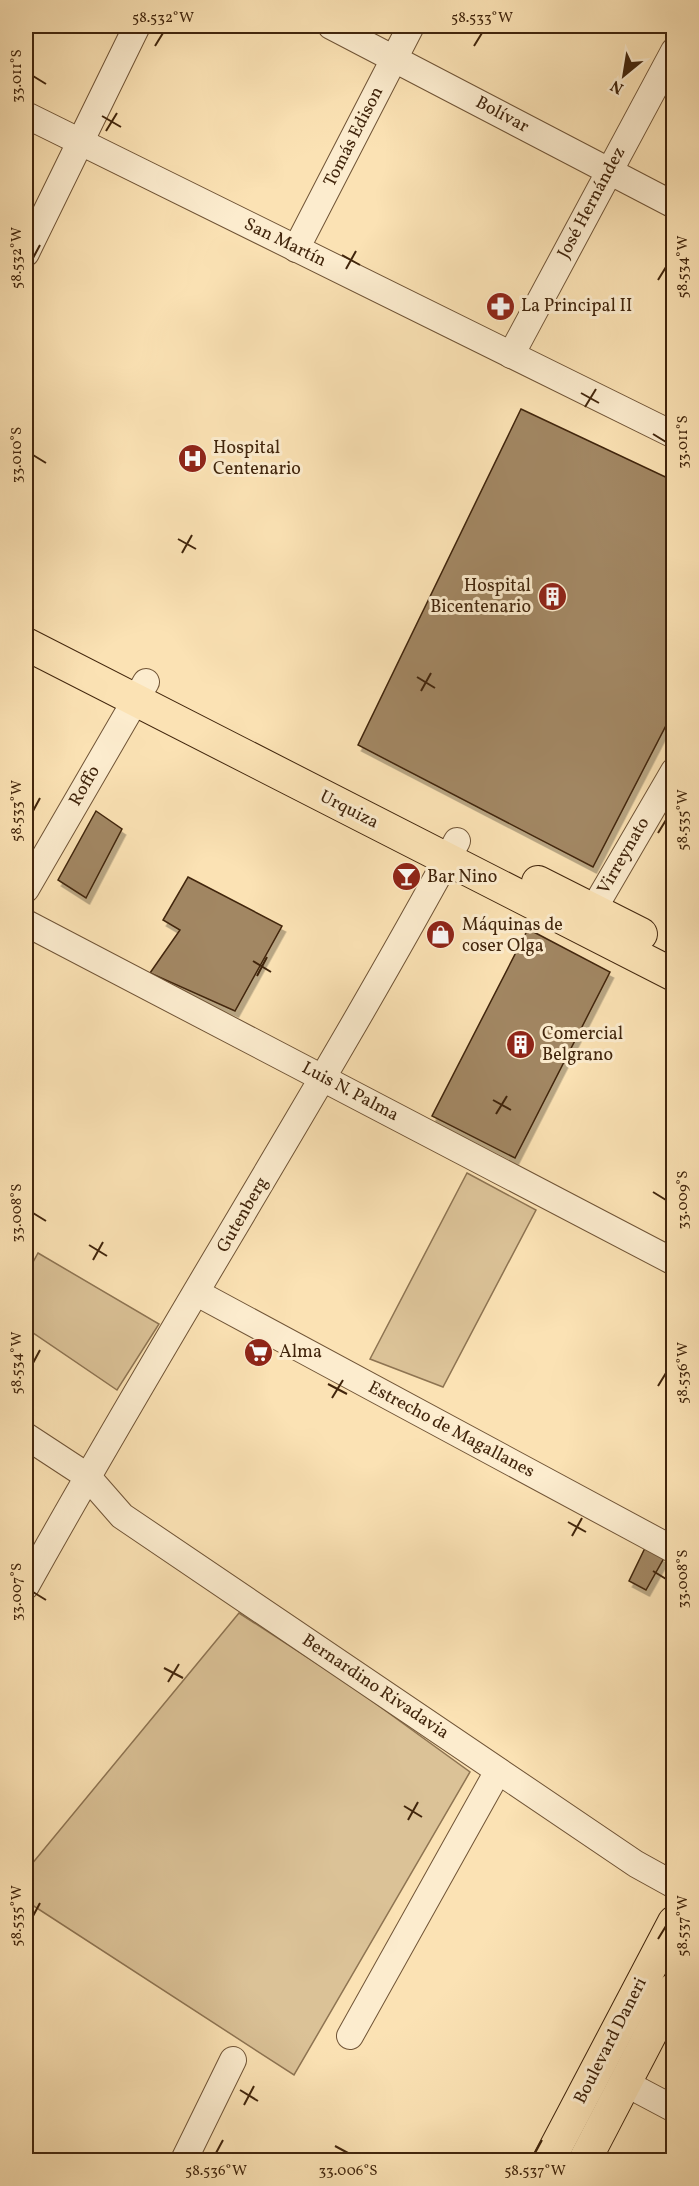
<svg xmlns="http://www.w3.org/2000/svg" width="699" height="2186" viewBox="0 0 699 2186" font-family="Vollkorn,serif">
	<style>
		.green { fill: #dbc297; stroke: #8e7452; stroke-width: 1.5 }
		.building { fill: #a28763; stroke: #41250c; stroke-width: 1.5; filter: url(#shadow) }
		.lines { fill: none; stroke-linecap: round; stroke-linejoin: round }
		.minor-casing { stroke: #705436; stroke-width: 28 }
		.major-casing { stroke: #41250c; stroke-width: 34 }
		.minor { stroke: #fcecce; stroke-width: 26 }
		.major { stroke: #fbe2b4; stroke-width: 32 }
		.ticks { fill: none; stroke: #41250c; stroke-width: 2 }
		.labels { text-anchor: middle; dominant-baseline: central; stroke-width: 6; stroke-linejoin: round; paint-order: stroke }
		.street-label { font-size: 18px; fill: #41250c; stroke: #fcecce }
		.poi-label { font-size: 18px; fill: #41250c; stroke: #fcecce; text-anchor: start }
		.neatline { fill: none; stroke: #41250c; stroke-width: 2 }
		.ticks-label { font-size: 15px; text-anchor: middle; fill: #41250c }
	</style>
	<defs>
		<filter id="shadow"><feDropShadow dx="3.5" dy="6" stdDeviation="0" flood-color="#0004"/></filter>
	</defs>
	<rect width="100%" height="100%" fill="#fbe2b4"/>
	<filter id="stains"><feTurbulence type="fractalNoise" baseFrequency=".00333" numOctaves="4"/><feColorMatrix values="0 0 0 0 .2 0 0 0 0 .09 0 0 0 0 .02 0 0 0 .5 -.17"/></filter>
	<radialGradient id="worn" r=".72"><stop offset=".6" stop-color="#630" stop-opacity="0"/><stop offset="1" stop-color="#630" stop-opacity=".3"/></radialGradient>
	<!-- green -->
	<g class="green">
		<path d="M467 1173 536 1210 443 1387 370 1359Z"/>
		<path d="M38 1253 159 1324 117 1390 26 1328V1275Z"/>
		<path d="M239 1613 350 1685 470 1772 294 2075 26 1901V1871Z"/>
	</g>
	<!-- building -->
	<g class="building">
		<path d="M521 409 674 481V710L593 867 358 745Z"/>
		<path d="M96 811 122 829 86 898 58 880Z"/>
		<path d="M188 877 282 926 235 1011 150 973 180 930 163 920Z"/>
		<path d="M528 929 610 972 515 1158 432 1116Z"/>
		<path d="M645 1548 664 1558 646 1590 629 1581Z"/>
	</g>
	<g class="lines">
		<defs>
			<g id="minor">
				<path d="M331 26 674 205"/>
				<path d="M26 115 674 435"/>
				<path d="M296 249 411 26"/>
				<path d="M26 253 137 26"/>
				<path d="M511 355 674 51"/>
				<path d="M26 889 146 682"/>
				<path d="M593 910 674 771"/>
				<path d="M26 923 674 1262"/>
				<path d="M197 1293 674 1550"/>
				<path d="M26 1436 87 1476 122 1516 636 1864 674 1885"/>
				<path d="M26 1586C165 1335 320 1093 457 841"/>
				<path d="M350 2036 498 1771"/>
				<path d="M625 2083 674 2109"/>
				<path d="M184 2160 233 2060"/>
			</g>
			<g id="major">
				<path d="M26 644 674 975"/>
				<path d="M538 882 641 934"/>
				<path d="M549 2160 674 1922"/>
				<path d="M585 2160 674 1989"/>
			</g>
		</defs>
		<!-- minor casing -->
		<use href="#minor" class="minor-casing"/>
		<!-- major casing -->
		<use href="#major" class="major-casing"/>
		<!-- minor -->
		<use href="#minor" class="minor"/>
		<!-- major -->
		<use href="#major" class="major"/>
	</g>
	<!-- ticks -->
	<path class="ticks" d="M155 46 163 33M474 46 482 33M33 76 46 84M102 116 121 127M106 131 117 113M342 255 360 265M33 258 40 245M346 269 356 251M658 280 666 267M581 393 599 403M585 407 596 389M653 434 666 442M33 455 46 463M178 539 196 549M182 553 192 535M417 677 435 688M421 691 431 673M33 811 40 798M658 833 666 820M253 961 271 972M257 976 267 957M493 1100 511 1110M496 1114 507 1096M653 1192 666 1200M33 1213 46 1221M89 1245 107 1256M93 1260 103 1242M33 1363 40 1350M328 1384 347 1394M658 1386 666 1373M332 1398 343 1380M568 1522 586 1532M572 1536 582 1518M653 1571 666 1579M33 1592 46 1600M164 1668 183 1678M168 1682 179 1664M404 1806 422 1817M408 1820 418 1802M33 1916 40 1903M658 1939 666 1926M240 2090 258 2101M244 2105 254 2086M335 2146 348 2153M216 2153 223 2140M535 2153 542 2140"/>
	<!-- icons -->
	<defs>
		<symbol id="pharmacy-disc" viewBox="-11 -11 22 22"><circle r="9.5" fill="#8f2418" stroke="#fcecce"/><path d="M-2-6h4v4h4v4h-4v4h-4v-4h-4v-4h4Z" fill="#fff"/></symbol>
		<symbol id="hospital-disc" viewBox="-11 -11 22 22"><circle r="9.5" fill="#8f2418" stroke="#fcecce"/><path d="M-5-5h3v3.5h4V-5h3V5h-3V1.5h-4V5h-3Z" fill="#fff"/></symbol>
		<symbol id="building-disc" viewBox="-11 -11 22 22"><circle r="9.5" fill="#8f2418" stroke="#fcecce"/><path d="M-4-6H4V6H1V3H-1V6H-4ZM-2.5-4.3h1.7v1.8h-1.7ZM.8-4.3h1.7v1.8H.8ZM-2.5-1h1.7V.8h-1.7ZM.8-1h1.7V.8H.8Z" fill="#fff"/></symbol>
		<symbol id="bar-disc" viewBox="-11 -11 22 22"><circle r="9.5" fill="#8f2418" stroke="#fcecce"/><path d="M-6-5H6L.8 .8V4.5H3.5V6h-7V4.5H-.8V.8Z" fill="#fff"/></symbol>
		<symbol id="shop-disc" viewBox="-11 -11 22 22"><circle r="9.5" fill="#8f2418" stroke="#fcecce"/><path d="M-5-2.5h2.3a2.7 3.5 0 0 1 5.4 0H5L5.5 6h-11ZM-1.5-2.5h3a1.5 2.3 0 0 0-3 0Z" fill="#fff"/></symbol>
		<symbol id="supermarket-disc" viewBox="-11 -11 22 22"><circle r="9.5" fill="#8f2418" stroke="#fcecce"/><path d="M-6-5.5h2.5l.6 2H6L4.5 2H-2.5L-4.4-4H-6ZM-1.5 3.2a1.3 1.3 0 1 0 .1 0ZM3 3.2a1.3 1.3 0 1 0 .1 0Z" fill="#fff"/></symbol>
	</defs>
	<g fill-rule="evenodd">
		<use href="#pharmacy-disc" x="484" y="290" width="33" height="33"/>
		<use href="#hospital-disc" x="176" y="442" width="33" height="33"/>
		<use href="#building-disc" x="536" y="580" width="33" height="33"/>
		<use href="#bar-disc" x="390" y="860" width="33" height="33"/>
		<use href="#shop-disc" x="424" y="918" width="33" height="33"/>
		<use href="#building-disc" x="504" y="1028" width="33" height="33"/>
		<use href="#supermarket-disc" x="242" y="1336" width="33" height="33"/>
	</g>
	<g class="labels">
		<!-- street labels -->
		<g class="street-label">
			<text transform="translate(502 115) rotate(28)">Bolívar</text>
			<text transform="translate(354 137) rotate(-63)">Tomás Edison</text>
			<text transform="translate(592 203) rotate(-62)">José Hernández</text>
			<text transform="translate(285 243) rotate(26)">San Martín</text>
			<text transform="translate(85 786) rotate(-60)">Roffo</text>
			<text transform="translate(349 810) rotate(27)">Urquiza</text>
			<text transform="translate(624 856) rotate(-60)">Virreynato</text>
			<text transform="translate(350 1092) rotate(28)">Luis N. Palma</text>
			<text transform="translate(243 1215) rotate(-60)">Gutenberg</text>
			<text transform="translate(451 1430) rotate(28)">Estrecho de Magallanes</text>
			<text transform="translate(375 1687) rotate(34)">Bernardino Rivadavia</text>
			<text transform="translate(611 2041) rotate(-63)">Boulevard Daneri</text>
		</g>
		<!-- poi labels -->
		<g class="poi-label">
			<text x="521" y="306">La Principal II</text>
			<text x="213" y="448">Hospital<tspan x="213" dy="21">Centenario</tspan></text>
			<text x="531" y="586" text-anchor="end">Hospital<tspan x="531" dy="21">Bicentenario</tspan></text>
			<text x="427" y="877">Bar Nino</text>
			<text x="462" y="925">Máquinas de<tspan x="462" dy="21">coser Olga</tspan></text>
			<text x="542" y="1034">Comercial<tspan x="542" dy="21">Belgrano</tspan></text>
			<text x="279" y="1352">Alma</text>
		</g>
	</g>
	<!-- margin -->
	<rect width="699" height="2186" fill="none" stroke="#fbe2b4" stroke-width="66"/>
	<!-- north arrow -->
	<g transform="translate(624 75) rotate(210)" stroke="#fcecce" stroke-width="4.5" paint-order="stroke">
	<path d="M0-4.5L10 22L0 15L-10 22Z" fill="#41250c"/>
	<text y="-9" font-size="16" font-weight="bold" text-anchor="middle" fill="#41250c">N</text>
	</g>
	<rect x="33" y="33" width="633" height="2120" class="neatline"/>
	<g class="ticks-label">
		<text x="163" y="22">58.532°W</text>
		<text x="482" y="22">58.533°W</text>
		<text transform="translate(16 76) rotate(-90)" y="5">33.011°S</text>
		<text transform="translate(16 258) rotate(-90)" y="5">58.532°W</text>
		<text transform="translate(682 267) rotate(-90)" y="5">58.534°W</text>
		<text transform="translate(682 442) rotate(-90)" y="5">33.011°S</text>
		<text transform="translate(16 455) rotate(-90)" y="5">33.010°S</text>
		<text transform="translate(16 811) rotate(-90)" y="5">58.533°W</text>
		<text transform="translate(682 820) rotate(-90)" y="5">58.535°W</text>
		<text transform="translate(682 1200) rotate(-90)" y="5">33.009°S</text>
		<text transform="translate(16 1213) rotate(-90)" y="5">33.008°S</text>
		<text transform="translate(16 1363) rotate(-90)" y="5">58.534°W</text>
		<text transform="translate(682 1373) rotate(-90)" y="5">58.536°W</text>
		<text transform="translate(682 1579) rotate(-90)" y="5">33.008°S</text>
		<text transform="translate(16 1592) rotate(-90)" y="5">33.007°S</text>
		<text transform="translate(16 1916) rotate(-90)" y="5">58.535°W</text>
		<text transform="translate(682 1926) rotate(-90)" y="5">58.537°W</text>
		<text x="216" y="2175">58.536°W</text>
		<text x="348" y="2175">33.006°S</text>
		<text x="535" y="2175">58.537°W</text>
	</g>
	<rect width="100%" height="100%" filter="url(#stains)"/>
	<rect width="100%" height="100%" fill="url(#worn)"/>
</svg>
